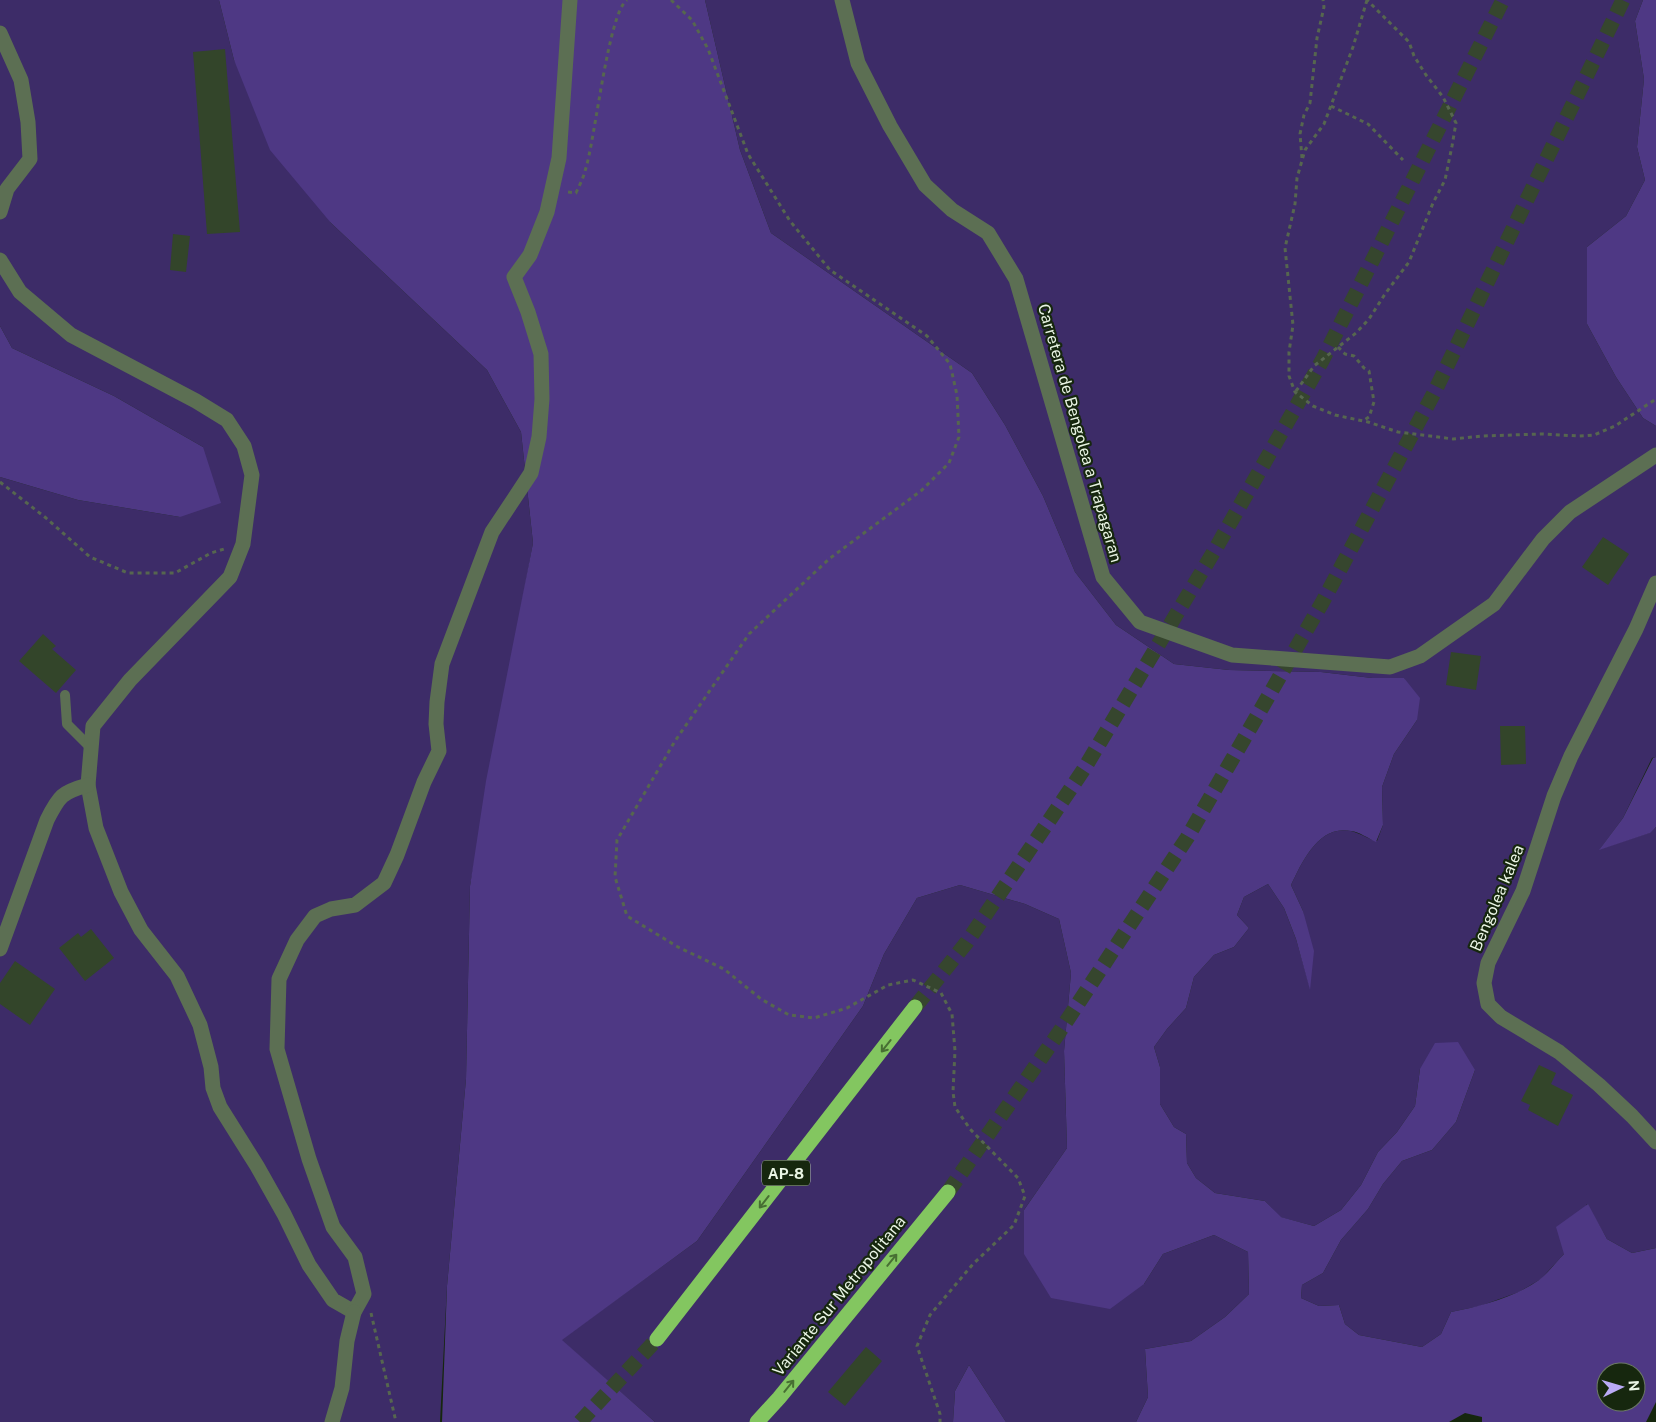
<svg xmlns="http://www.w3.org/2000/svg" width="1656" height="1422" viewBox="0 0 1656 1422" font-family="'Public Sans',sans-serif">
	<style>
		.green { fill: #3d2c68 }
		.forest { fill: #4e3884; fill-rule: evenodd }
		.building { fill: #33452a }
		.lines { fill: none; stroke-linecap: round; stroke-linejoin: round }
		.highway-tunnel { stroke: #36462e; stroke-width: 15; stroke-dasharray: 15 8; stroke-linecap: butt }
		.path { stroke: #56664f; stroke-width: 3; stroke-dasharray: 4 4; stroke-linecap: butt }
		.lane { stroke: #5c6f53; stroke-width: 10 }
		.street { stroke: #5c6f53; stroke-width: 15 }
		.highway { stroke: #83c660; stroke-width: 15 }
		.oneway { stroke: #476f33 }
		.labels { text-anchor: middle; dominant-baseline: central; stroke-width: 4.5; stroke-linejoin: round; paint-order: stroke }
		.shield { fill: #16270e; stroke: #aab7a4; stroke-width: 1 }
		.shield-label { font-size: 15px; font-weight: bold; fill: #eaf5e5 }
		.street-label { font-size: 16px; fill: #eaf5e5; stroke: #16270e }
	</style>
	<rect width="100%" height="100%" fill="#16270e"/>
	<!-- green -->
	<g class="green">
		<path d="M0 0H219L234 60 331 223 487 370 521 432 533 543 470 886 466 1079 447 1286 440 1422H0V477L78 500 180 517 203 447 114 396 12 348 0 326Z"/>
		<path d="M705 0H1643L1635 21 1644 79 1637 147 1645 180 1626 216 1587 247V324L1616 377 1643 418 1656 426V757L1652 758 1623 818 1600 849 1649 833 1656 827V1248L1632 1253 1607 1239 1587 1204 1564 1254 1541 1279 1519 1292 1480 1306 1451 1312 1441 1334 1422 1347 1359 1335 1345 1324 1339 1305 1319 1306 1301 1298 1302 1285 1323 1273 1341 1240 1368 1209 1383 1184 1402 1161 1432 1150 1456 1122 1475 1070 1420 1069 1415 1106 1397 1132 1378 1152 1361 1185 1341 1210 1314 1226 1280 1217 1265 1201 1215 1193 1196 1178 1187 1163 1186 1134 1174 1127 1160 1104V1067L1154 1047 1167 1029 1186 1008 1194 977 1214 955 1234 947 1249 928 1237 915 1244 897 1268 884 1284 908 1296 939 1310 988 1303 911 1291 885C1302 862 1319 824 1351 831 1360 833 1368 839 1377 841L1383 825 1382 787 1394 754 1417 720 1404 678H1372L1321 672 1229 670 1174 664 1116 625 1075 572 1043 496 1005 425 972 373 771 233 740 150Z"/>
		<path d="M960 885 1025 904 1059 919 1071 973 1064 1051 1067 1148 1024 1210 1144 1284 1163 1254 1214 1235 1248 1252 1249 1294 1225 1317 1191 1341 1145 1349 1148 1397 1136 1422H1006L969 1365 955 1391 953 1422H655L561 1340 697 1241 863 1006 884 954 917 898Z"/>
	</g>
	<!-- forest -->
	<g class="forest">
		<path d="M219 0H705L740 150 771 233 972 373 1005 425 1043 496 1075 572 1116 625 1174 664 1229 670 1321 672 1372 678H1404L1420 698 1417 720 1394 754 1382 787 1383 825 1376 842C1368 838 1359 832 1351 831 1319 824 1302 862 1291 885L1303 911 1314 951 1310 990 1296 939 1284 908 1268 884 1244 897 1237 915 1249 928 1234 947 1214 955 1194 977 1186 1008 1167 1029 1154 1047 1160 1067V1104L1174 1127 1186 1134 1187 1163 1196 1178 1215 1193 1265 1201 1281 1217 1314 1226 1341 1210 1361 1185 1378 1152 1397 1132 1415 1106 1420 1069 1435 1043 1458 1042 1475 1070 1456 1122 1432 1150 1402 1161 1383 1184 1368 1209 1341 1240 1323 1273 1302 1285 1301 1298 1319 1306 1339 1305 1345 1324 1359 1335 1422 1347 1441 1334 1451 1312C1481 1306 1513 1298 1539 1280 1548 1273 1556 1262 1564 1254L1556 1227 1588 1204 1607 1239 1632 1253 1656 1248V1402L1646 1422H1482V1417L1465 1413 1449 1422H1136L1148 1397 1145 1349 1191 1341 1225 1317 1249 1294 1248 1252 1214 1235 1163 1254 1144 1284 1110 1309 1051 1298 1024 1254V1210L1067 1148 1064 1051 1071 973 1059 919 1025 904 960 885 917 898 884 954 863 1006 697 1241 562 1340 655 1422H442L447 1286 466 1079 470 886 486 781 533 543 521 432 487 370 331 223 270 150 234 60ZM1606 1372H1636V1402H1606Z"/>
		<path d="M1643 0H1656V426L1643 418 1616 377 1587 324V247L1626 216 1645 180 1637 147 1644 79 1635 21Z"/>
		<path d="M0 326 12 348 114 396 203 447 221 503 180 517 78 500 0 477Z"/>
		<path d="M1656 757V827L1650 833 1599 850 1623 818 1653 758Z"/>
		<path d="M969 1365 1006 1422H953L955 1391Z"/>
	</g>
	<!-- building -->
	<g class="building">
		<path d="M225 49 240 232 207 234 193 52Z"/>
		<path d="M173 234 190 236 186 272 170 270Z"/>
		<path d="M1603 537 1629 554 1608 585 1582 567Z"/>
		<path d="M43 634 56 646 52 649 76 670 56 693 19 661Z"/>
		<path d="M1451 652 1481 656 1476 690 1446 685Z"/>
		<path d="M1500 726H1525L1526 764 1501 765Z"/>
		<path d="M91 929 114 958 85 981 59 948 78 933 81 937Z"/>
		<path d="M15 961 55 989 30 1025 0 1004V983Z"/>
		<path d="M1539 1065 1556 1073 1551 1084 1573 1095 1558 1126 1528 1110 1530 1105 1521 1101Z"/>
		<path d="M866 1347 882 1361 845 1406 828 1392Z"/>
	</g>
	<g class="lines">
		<!-- highway-tunnel -->
		<g class="highway-tunnel">
			<path d="M915 1007 967 942 1084 769 1216 548 1323 359 1503 0"/>
			<path d="M948 1192 1060 1031 1187 838 1322 603 1434 393 1623 0"/>
			<path d="M580 1422 657 1339"/>
		</g>
		<!-- path -->
		<g class="path">
			<path d="M671 0 692 20 708 49 748 154 790 221 830 270 927 336 950 364 957 395 959 437 949 463 922 490 829 559 749 634 675 741 617 840 615 877 627 916 678 947 724 969 761 999 789 1015 814 1018 847 1008 888 985 913 980 941 993 952 1014 955 1051 953 1092 955 1107 970 1129 1018 1178 1025 1196 1014 1225 973 1264 930 1315 917 1346 940 1414V1422"/>
			<path d="M1367 0 1353 47 1324 124 1305 150 1297 178 1295 204 1285 248 1293 325 1289 352V376L1295 392 1313 406 1335 415 1368 422 1398 432 1453 439 1482 436 1542 434 1579 436 1594 435 1615 426 1656 399"/>
			<path d="M1331 106 1368 124 1403 160"/>
			<path d="M1302 158 1300 134 1304 115 1310 103 1317 38 1324 7 1323 0"/>
			<path d="M568 192 576 193C579 186 583 179 585 171 595 142 608 13 627 0"/>
			<path d="M1338 347 1345 354 1354 356 1364 368 1369 371 1374 402 1369 417 1363 421"/>
			<path d="M1296 391 1314 366 1356 333 1369 319 1385 294 1409 262 1433 203 1445 180 1452 146 1456 123 1443 97 1426 75 1414 56 1409 42 1367 0"/>
			<path d="M0 482 46 518 90 557 128 573H175L211 553 224 549"/>
			<path d="M371 1313 396 1422"/>
		</g>
		<!-- lane -->
		<path class="lane" d="M65 695 67 724 91 748"/>
		<!-- street -->
		<g class="street">
			<path d="M842 0 858 63 890 126 925 185 952 210 988 233 1016 279 1103 577 1140 622 1232 655 1390 667 1420 656 1494 604 1543 539 1570 512 1656 455"/>
			<path d="M0 33 21 80 28 122 30 159 7 189 0 212"/>
			<path d="M0 260 20 292 71 335 196 401 227 420 244 446 252 475 243 544 230 577 130 680 93 726 88 785 96 828 121 892 141 930 177 976 200 1025 211 1067 213 1088 220 1107 257 1166 284 1214 309 1265 333 1300 354 1312 364 1294 355 1257 333 1227 309 1159 277 1049 279 979 297 940 315 916 331 909 355 905 384 883 397 855 424 782 439 751 436 724 437 702 442 664 492 532 531 473 539 437 542 399 541 354 528 312 514 277 530 255 547 212 559 158 570 0"/>
			<path d="M1656 583 1636 629 1571 756 1554 796 1523 891 1488 963 1484 983 1488 1004 1501 1017 1559 1052 1599 1085 1632 1116 1656 1142"/>
			<path d="M0 949 47 820C59 796 62 792 88 785"/>
			<path d="M332 1422 342 1388 347 1341 354 1312"/>
		</g>
		<!-- highway -->
		<g class="highway">
			<path d="M657 1339 915 1007"/>
			<path d="M757 1422 779 1398 948 1192"/>
		</g>
	</g>
	<!-- one-way arrows -->
	<defs><path id="oneway-shaft" d="M-6 0H5M1.5-3L5.5 0L1.5 3" fill="none" stroke-width="1.6" stroke-linecap="round" stroke-linejoin="round" transform="scale(1.25)"/></defs>
	<g class="oneway">
		<use href="#oneway-shaft" transform="translate(886 1046) rotate(128)"/>
		<use href="#oneway-shaft" transform="translate(764 1202) rotate(128)"/>
		<use href="#oneway-shaft" transform="translate(892 1260) rotate(-51)"/>
		<use href="#oneway-shaft" transform="translate(789 1386) rotate(-51)"/>
	</g>
	<g class="labels">
		<!-- shield labels -->
		<rect class="shield" x="762" y="1160.5" width="48" height="25" rx="4"/>
		<g class="shield-label">
			<text x="786" y="1173">AP-8</text>
		</g>
		<!-- street labels -->
		<g class="street-label">
			<text transform="translate(1080 433) rotate(74)">Carretera de Bengolea a Trapagaran</text>
			<text transform="translate(1497 898) rotate(-67)">Bengolea kalea</text>
			<text transform="translate(839 1296) rotate(-51)">Variante Sur Metropolitana</text>
		</g>
	</g>
	<!-- north arrow -->
	<g transform="translate(1621 1387) rotate(85)"><circle r="24" fill="#16270e" stroke="#6b7964"/>
	<path d="M0-4L9 19L0 12L-9 19Z" fill="#baaaf6"/>
	<text y="-8" font-size="14" font-weight="bold" text-anchor="middle" fill="#eaf5e5">N</text>
	</g>
</svg>
